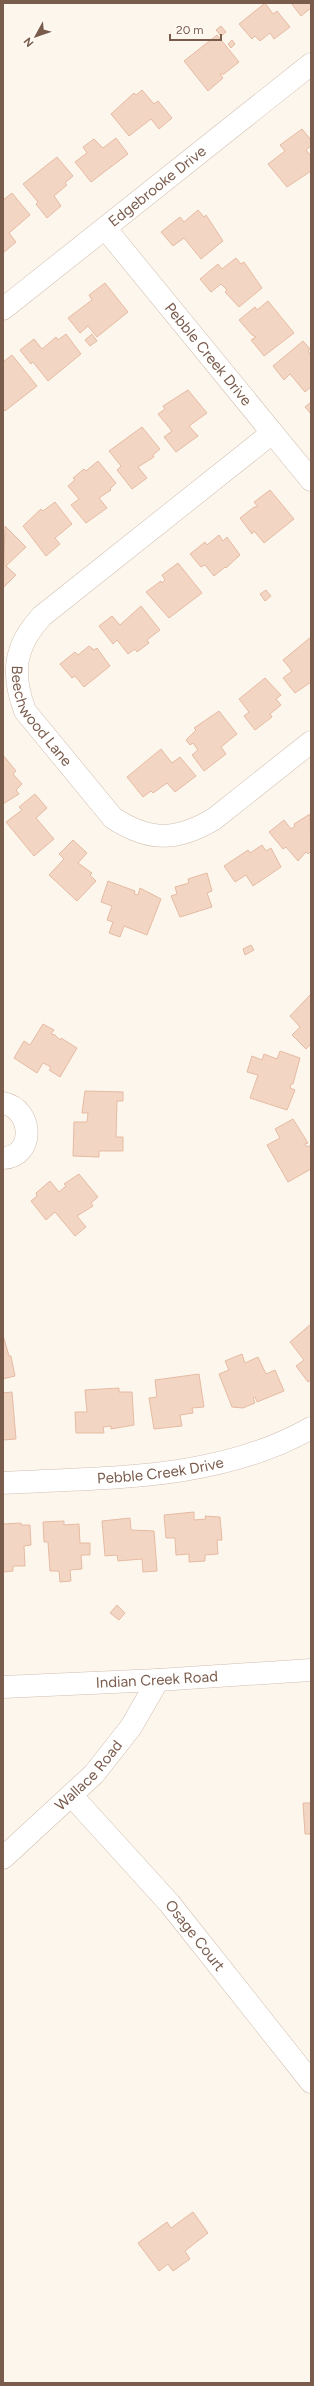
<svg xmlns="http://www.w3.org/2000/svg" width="314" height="2386" viewBox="0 0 314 2386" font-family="Figtree,sans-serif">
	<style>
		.building { fill: #f3d5c3; stroke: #e6bba3 }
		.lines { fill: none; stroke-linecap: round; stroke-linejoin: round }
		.minor-casing { stroke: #d1beb0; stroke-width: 23 }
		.minor { stroke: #fff; stroke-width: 22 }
		.labels { text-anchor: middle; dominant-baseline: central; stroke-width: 3.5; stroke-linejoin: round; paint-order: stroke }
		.street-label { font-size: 15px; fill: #7a5c4d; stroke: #fffaf3 }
	</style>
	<rect width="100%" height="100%" fill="#fdf6ec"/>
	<!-- building -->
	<g class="building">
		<path d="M265 3 273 14 277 11 290 27 274 39 270 33 260 41 255 36 252 39 239 24Z"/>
		<path d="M291 3H311V8L301 16Z"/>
		<path d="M221 26 226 32 221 36 216 30Z"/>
		<path d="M217 35 239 62 224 74H220L223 78 208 91 184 61Z"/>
		<path d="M232 40 235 44 231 48 228 44Z"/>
		<path d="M142 90 154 104 158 101 172 118 159 129 151 119 129 136 111 114 134 93 136 95Z"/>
		<path d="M302 129 311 140V146L306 150 311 156V171L287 187 268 164 285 151 280 145Z"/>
		<path d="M116 138 128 154 91 182 75 162 87 153 83 147 94 139 103 148Z"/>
		<path d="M57 157 73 176 65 183 67 185 54 196 61 206 47 218 36 204 38 202 23 184Z"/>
		<path d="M12 193 30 215 9 233 16 242 3 253V200Z"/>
		<path d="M198 210 204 217 206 215 223 241 201 259 184 238 173 246 161 232 180 217 184 222Z"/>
		<path d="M236 258 241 264 244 262 262 288 239 307 225 292 227 290 221 284 211 292 200 279 218 264 222 269Z"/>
		<path d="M105 283 128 312 97 337 88 326 80 333 68 318 92 300 89 295Z"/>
		<path d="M268 301 294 333 264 356 251 340 256 337 252 335 239 320 255 307 257 310Z"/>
		<path d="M66 334 81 354 48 381 33 362 31 364 20 350 34 339 42 349 56 337 58 340Z"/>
		<path d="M92 334 97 341 90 346 85 340Z"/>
		<path d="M303 341 310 349 308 351 311 355V387L305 392 290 374 284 380 273 366Z"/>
		<path d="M12 355 37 386 5 411 3 408V362Z"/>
		<path d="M188 390 207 413 189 426 198 436 176 452 164 437 172 431 158 414 165 409 163 406Z"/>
		<path d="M311 402V414L305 407Z"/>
		<path d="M142 427 160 449 153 455 154 457 138 467 147 478 132 489 117 470 121 466 109 451Z"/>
		<path d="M98 461 116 483 110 489 111 490 99 498 107 508 86 523 71 505 79 499 68 486 75 480 73 478 84 469 86 471Z"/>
		<path d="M270 490 294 519 264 543 254 531 252 534 240 518 254 507H258L254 502Z"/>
		<path d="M55 502 72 524 55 538 60 544 46 556 23 526 41 509 43 511Z"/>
		<path d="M5 526 26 547 6 566 16 575 3 588Z"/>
		<path d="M219 535 223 541 227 537 240 555 226 568 225 567 214 576 205 565 201 567 190 554 205 542 207 545Z"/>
		<path d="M178 563 202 593 169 618 146 592 161 581 162 583 165 580 162 575Z"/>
		<path d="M266 590 271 596 265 601 260 594Z"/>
		<path d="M141 606 160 630 147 640 149 643 137 652 135 649 128 654 117 640 113 644 99 626 112 616 120 625Z"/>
		<path d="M311 637V682L295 693 283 678 292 671 283 660Z"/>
		<path d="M89 646 94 650 97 648 110 666 84 687 75 676 72 678 60 664 75 652 78 655Z"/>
		<path d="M265 678 281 695 276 699 281 705 270 714 272 717 255 730 244 716 249 712 239 699Z"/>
		<path d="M219 711 237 734 221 747 226 754 204 771 192 755 198 750 193 743 190 745 186 740 196 730 194 728Z"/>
		<path d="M161 749 172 763 180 757 196 776 175 792 167 783 153 793 151 791 143 797 127 777Z"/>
		<path d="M3 755 16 771 13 774 22 784 16 790 19 794 3 804Z"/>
		<path d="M35 794 47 808 36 818 54 839 34 856 6 822 22 810 19 807Z"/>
		<path d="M310 814 311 851 308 854 306 852 298 861 286 847 283 849 269 832 284 820 291 829 295 826 294 824Z"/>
		<path d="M73 840 87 853 78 863 92 873 90 875 96 881 77 901 49 875 64 859 59 854Z"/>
		<path d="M262 845 266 851 271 848 281 867 253 886 246 875 235 882 224 866 248 850 250 853Z"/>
		<path d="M207 873 212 891 207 893 212 907 180 917 171 896 177 894 175 887 189 883 188 879Z"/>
		<path d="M108 881 135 891 134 894 138 895 140 888 161 899 147 935 124 926 120 937 109 933 113 922 107 920 112 906 101 902Z"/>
		<path d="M251 945 254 950 245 955 243 949Z"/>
		<path d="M311 994V1044L306 1049 292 1035 300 1027 290 1016Z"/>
		<path d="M43 1024 54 1030 51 1034 53 1035 54 1034 60 1040 61 1038 77 1048 60 1077 49 1070 51 1067 43 1063 37 1073 14 1058 24 1041 30 1045Z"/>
		<path d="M280 1051 300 1058 293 1084H291L290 1088 295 1090 287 1110 250 1098 258 1075 247 1072 252 1056 262 1060 264 1054 277 1059Z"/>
		<path d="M85 1091 123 1092V1101H117L116 1137H123V1151H99V1157L73 1156 74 1122H87L88 1113H82Z"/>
		<path d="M293 1119 308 1143 305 1144 307 1147 311 1145V1169L288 1182 267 1145 280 1138 275 1129Z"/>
		<path d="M79 1174 98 1197 91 1203 93 1206 77 1216 86 1227 75 1236 55 1212 46 1220 31 1201 37 1196 36 1193 50 1181 59 1192 66 1186 64 1184Z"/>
		<path d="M311 1324V1380L308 1382 296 1366 304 1360 290 1342Z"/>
		<path d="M3 1335 9 1356H11L15 1376 3 1379Z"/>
		<path d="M242 1354 245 1363 258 1357 266 1374 275 1370 284 1391 257 1402 255 1397 253 1398 255 1403 243 1408 232 1407 219 1374 229 1370 225 1361Z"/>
		<path d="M199 1374 204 1407 192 1408 193 1413 180 1415 182 1426 154 1429 149 1398 157 1397 155 1380Z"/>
		<path d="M119 1388V1392H132L134 1425 111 1429V1426L103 1427 104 1433H76L75 1412H87L85 1390Z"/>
		<path d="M12 1392 16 1439 3 1440V1393Z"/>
		<path d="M194 1512V1520L206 1519 205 1516 220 1517 222 1540H217L218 1554 205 1555V1561L189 1562V1554L176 1555 175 1538H166L164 1515Z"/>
		<path d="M130 1518 131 1530 154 1531 157 1571 143 1572 142 1559 118 1561 117 1555 105 1556 102 1521Z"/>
		<path d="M64 1521V1525L79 1524 80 1543H90V1555H81L82 1569 70 1570 71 1581 60 1582 59 1571H50L48 1542H44L43 1522Z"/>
		<path d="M21 1523V1525H30L31 1545 24 1546 25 1566H13V1571L3 1572V1524Z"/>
		<path d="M117 1605 125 1613 119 1620 110 1613Z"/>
		<path d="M303 1803H311V1834H305Z"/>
		<path d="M193 2212 208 2233 185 2251 190 2259 173 2271 168 2264 159 2271 138 2243 167 2222 171 2228Z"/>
	</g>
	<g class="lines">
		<defs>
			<g id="minor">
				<path id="s1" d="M105 228 311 480"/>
				<path id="s2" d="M3 309 311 64"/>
				<path id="s3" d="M272 433 42 616C14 646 11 673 25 711L113 818C150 842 177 841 214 819L311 742"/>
				<path d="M3 1103C34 1109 35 1157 3 1158"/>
				<path id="s4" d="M3 1483C107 1477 218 1481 311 1428"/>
				<path id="s5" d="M3 1687 158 1680 311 1670"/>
				<path id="s6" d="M72 1796 170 1904 311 2082"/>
				<path id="s7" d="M3 1858 94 1774 131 1727 158 1680"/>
			</g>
		</defs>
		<!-- minor casing -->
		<use href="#minor" class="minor-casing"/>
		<!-- minor -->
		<use href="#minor" class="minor"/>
	</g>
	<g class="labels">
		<!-- street labels -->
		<g class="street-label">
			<text stroke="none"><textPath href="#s2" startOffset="197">Edgebrooke Drive</textPath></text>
			<text stroke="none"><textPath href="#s1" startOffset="163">Pebble Creek Drive</textPath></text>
			<text stroke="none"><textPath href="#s3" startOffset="408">Beechwood Lane</textPath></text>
			<text stroke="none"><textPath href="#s4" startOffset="158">Pebble Creek Drive</textPath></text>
			<text stroke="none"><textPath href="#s5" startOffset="154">Indian Creek Road</textPath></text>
			<text stroke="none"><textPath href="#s7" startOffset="119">Wallace Road</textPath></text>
			<text stroke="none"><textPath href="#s6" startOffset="186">Osage Court</textPath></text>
		</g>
	</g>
	<!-- border -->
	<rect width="314" height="2386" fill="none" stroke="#7a5c4d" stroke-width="8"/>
	<!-- north arrow -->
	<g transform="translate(36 36) rotate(230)" stroke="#fffaf3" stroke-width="3" paint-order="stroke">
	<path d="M0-3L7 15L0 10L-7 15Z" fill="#7a5c4d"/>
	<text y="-6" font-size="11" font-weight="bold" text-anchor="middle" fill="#7a5c4d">N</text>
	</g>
	<!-- scale -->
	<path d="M170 34v6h51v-6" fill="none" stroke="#7a5c4d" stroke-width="2"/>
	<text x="176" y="34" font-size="12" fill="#7a5c4d" stroke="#fffaf3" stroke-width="3" paint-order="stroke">20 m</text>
</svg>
